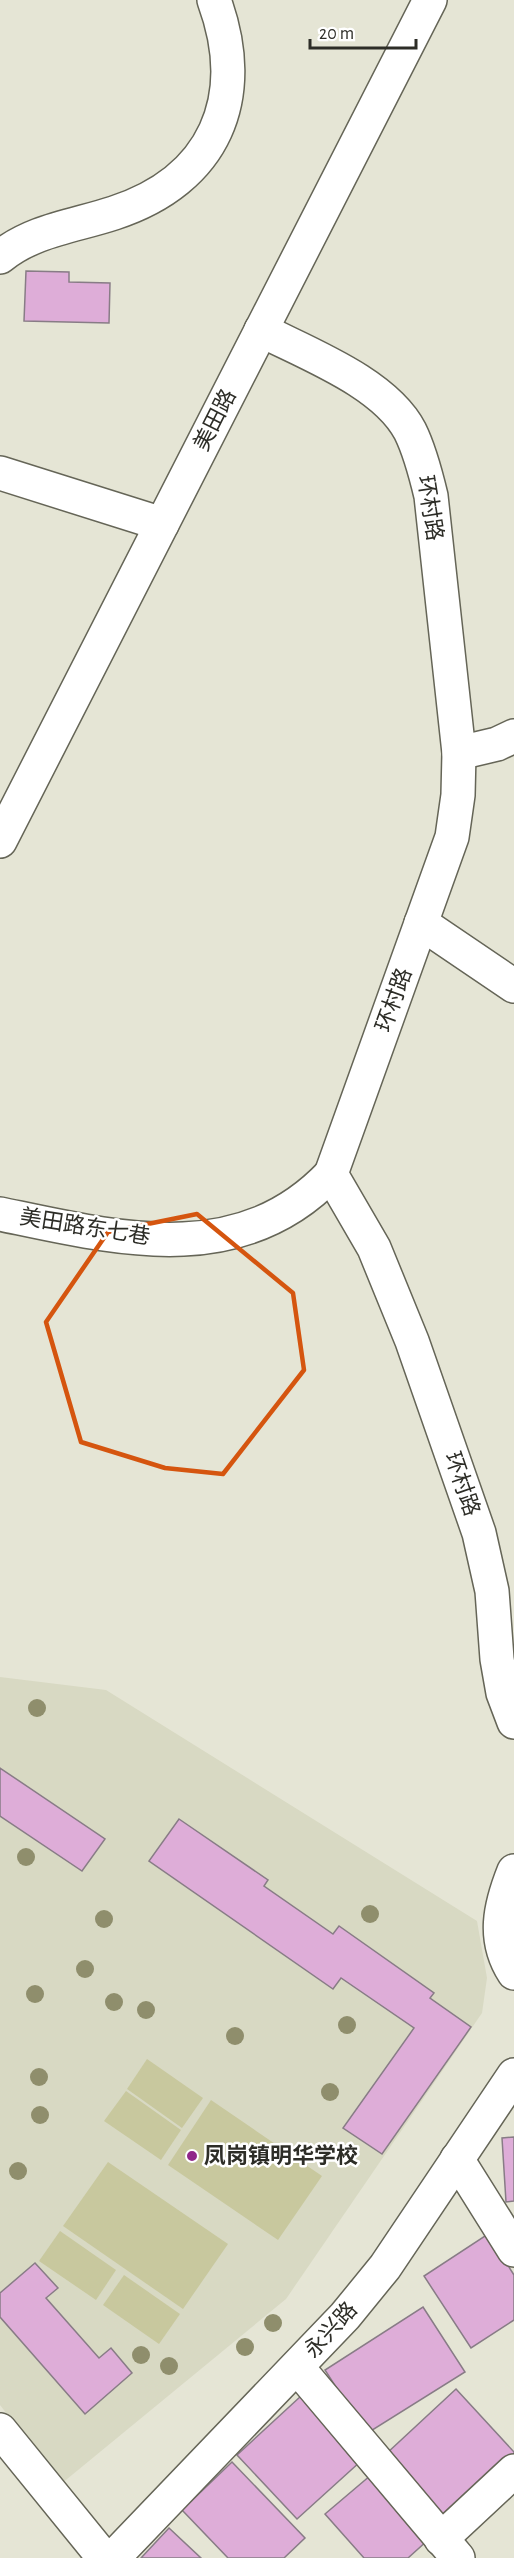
<svg xmlns="http://www.w3.org/2000/svg" width="514" height="2558" viewBox="0 0 514 2558" font-family="'Alegreya Sans','Noto Sans SC',sans-serif">
	<style>
		.built { fill: #d8d9c3 }
		.green { fill: #c8c89e }
		.building { fill: #deadd8; stroke: #887c86; stroke-width: 1.5 }
		.lines { fill: none; stroke-linecap: round; stroke-linejoin: round }
		.minor-casing { stroke: #656557; stroke-width: 36 }
		.minor { stroke: #fff; stroke-width: 33 }
		.tree { fill: #8f8e6c }
		.marked { fill: none; stroke: #d5550f; stroke-width: 4.5; stroke-linejoin: round }
		.poi-dot { fill: #90268a; stroke: #fff; stroke-width: 2 }
		.labels { text-anchor: middle; dominant-baseline: central; stroke-width: 5; stroke-linejoin: round; paint-order: stroke }
		.street-label { font-size: 22px; fill: #2d2d27; stroke: #fff }
		.poi-label { font-size: 22px; font-weight: bold; fill: #2d2d27; stroke: #fff; text-anchor: start }
	</style>
	<rect width="100%" height="100%" fill="#e5e5d5"/>
	<!-- built -->
	<path class="built" d="M0 1677 106 1690 477 1921 487 1978 482 2013 286 2299 61 2484 0 2405Z"/>
	<!-- green -->
	<g class="green">
		<path d="M147 2059 203 2098 182 2128 127 2089Z"/>
		<path d="M126 2091 181 2130 161 2160 104 2121Z"/>
		<path d="M211 2100 322 2176 278 2240 168 2165Z"/>
		<path d="M108 2162 228 2244 183 2309 63 2226Z"/>
		<path d="M60 2231 116 2270 96 2300 39 2261Z"/>
		<path d="M124 2275 180 2314 159 2344 103 2305Z"/>
	</g>
	<!-- building -->
	<g class="building">
		<path d="M26 271 69 272V282L110 283 109 323 24 321Z"/>
		<path d="M0 1768 105 1839 82 1871 0 1816Z"/>
		<path d="M179 1819 268 1880 264 1886 333 1934 339 1926 434 1993 430 1998 471 2027 382 2154 343 2128 414 2028 341 1978 333 1989 149 1861Z"/>
		<path d="M514 2137V2201L506 2202 502 2138Z"/>
		<path d="M488 2234 514 2275V2320L471 2348 424 2276Z"/>
		<path d="M35 2263 58 2288 46 2298 99 2358 111 2348 132 2373 85 2414 0 2317V2293Z"/>
		<path d="M423 2307 465 2372 366 2434 325 2370Z"/>
		<path d="M456 2389 514 2452V2455L445 2518 386 2454Z"/>
		<path d="M301 2396 361 2461 297 2519 237 2455Z"/>
		<path d="M232 2462 305 2538 284 2558H228L182 2510Z"/>
		<path d="M371 2475 428 2540 408 2558H364L325 2514Z"/>
		<path d="M169 2528 201 2558H141Z"/>
	</g>
	<g class="lines">
		<defs>
			<g id="minor">
				<path d="M0 257C33 230 75 226 114 213 215 180 250 98 214 0"/>
				<path d="M261 330C308 354 385 383 410 431 420 451 426 475 431 496L459 753 458 795 452 837 331 1174 374 1248 412 1341 479 1533 492 1591 497 1659 503 1693 514 1722"/>
				<path d="M0 473 162 524"/>
				<path d="M459 753 497 744 514 736"/>
				<path d="M0 841 430 0"/>
				<path d="M421 923 514 986"/>
				<path d="M0 1214C115 1238 239 1271 331 1174"/>
				<path d="M514 1871C500 1906 492 1939 514 1973"/>
				<path d="M457 2159 514 2250"/>
				<path d="M297 2367 458 2558"/>
				<path d="M0 2430 104 2558"/>
				<path d="M441 2539 514 2471"/>
				<path d="M113 2558 345 2316 385 2267 514 2075"/>
			</g>
		</defs>
		<!-- minor casing -->
		<use href="#minor" class="minor-casing"/>
		<!-- minor -->
		<use href="#minor" class="minor"/>
	</g>
	<!-- trees -->
	<g class="tree">
		<circle cx="37" cy="1708" r="9"/>
		<circle cx="26" cy="1857" r="9"/>
		<circle cx="370" cy="1914" r="9"/>
		<circle cx="104" cy="1919" r="9"/>
		<circle cx="85" cy="1969" r="9"/>
		<circle cx="35" cy="1994" r="9"/>
		<circle cx="114" cy="2002" r="9"/>
		<circle cx="146" cy="2010" r="9"/>
		<circle cx="347" cy="2025" r="9"/>
		<circle cx="235" cy="2036" r="9"/>
		<circle cx="39" cy="2077" r="9"/>
		<circle cx="330" cy="2092" r="9"/>
		<circle cx="40" cy="2115" r="9"/>
		<circle cx="18" cy="2171" r="9"/>
		<circle cx="273" cy="2323" r="9"/>
		<circle cx="245" cy="2347" r="9"/>
		<circle cx="141" cy="2355" r="9"/>
		<circle cx="169" cy="2366" r="9"/>
	</g>
	<!-- marked area -->
	<path class="marked" d="M197 1214 293 1293 304 1370 223 1474 165 1468 81 1442 46 1322 108 1232Z"/>
	<!-- markers -->
	<circle class="poi-dot" cx="192" cy="2156" r="6"/>
	<g class="labels">
		<!-- street labels -->
		<g class="street-label">
			<text transform="translate(215 420) rotate(-63)">美田路</text>
			<text transform="translate(430 508) rotate(81)">环村路</text>
			<text transform="translate(394 1000) rotate(-70)">环村路</text>
			<text transform="translate(85 1227) rotate(9)">美田路东七巷</text>
			<text transform="translate(462 1484) rotate(71)">环村路</text>
			<text transform="translate(331 2330) rotate(-48)">永兴路</text>
		</g>
		<!-- poi labels -->
		<g class="poi-label">
			<text x="204" y="2156">凤岗镇明华学校</text>
		</g>
	</g>
	<!-- scale -->
	<path d="M310 39v9h106v-9" fill="none" stroke="#2d2d27" stroke-width="3"/>
	<text x="319" y="39" font-size="18" fill="#2d2d27" stroke="#ffffff" stroke-width="4.5" paint-order="stroke">20 m</text>
</svg>
